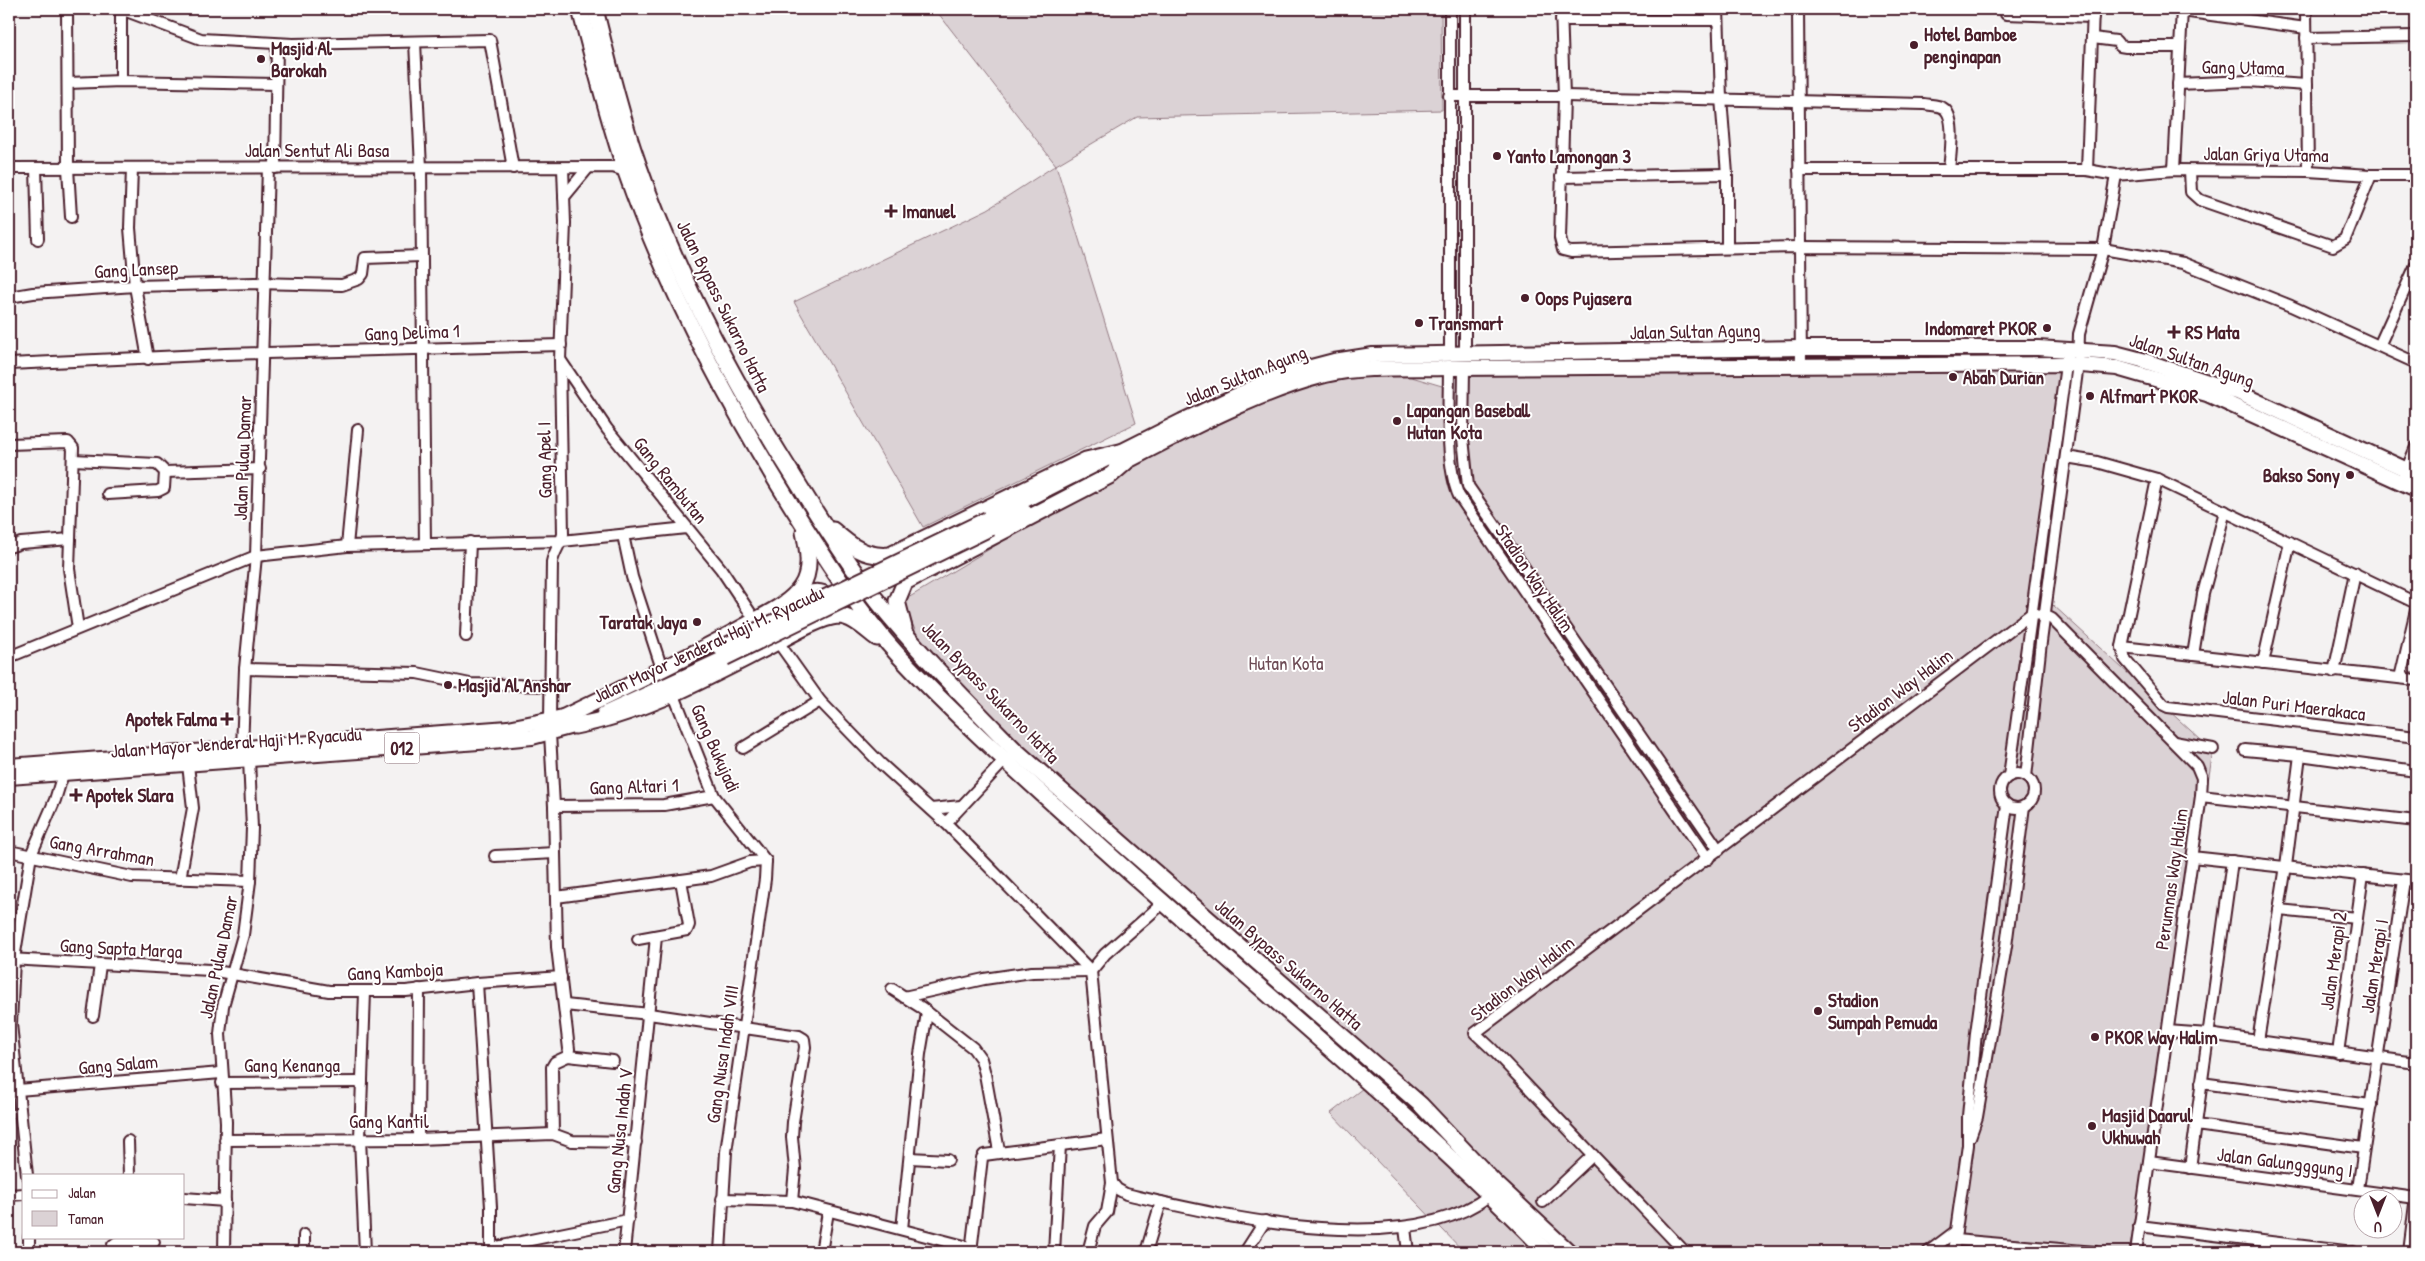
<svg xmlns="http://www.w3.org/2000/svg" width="2425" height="1261" viewBox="0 0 2425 1261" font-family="'Patrick Hand',sans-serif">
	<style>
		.green { fill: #dbd2d5; stroke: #927880 }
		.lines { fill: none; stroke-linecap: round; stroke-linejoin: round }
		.minor-casing { stroke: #4a1f2b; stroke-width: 14 }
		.major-casing { stroke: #4a1f2b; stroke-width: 18 }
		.highway-casing { stroke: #4a1f2b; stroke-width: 19 }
		.minor { stroke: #fff; stroke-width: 10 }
		.major { stroke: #fff; stroke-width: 14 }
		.highway { stroke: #fff; stroke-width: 15 }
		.major-bridge-casing { stroke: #4a1f2b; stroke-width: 18; stroke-linecap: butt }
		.major-bridge { stroke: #fff; stroke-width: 14 }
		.poi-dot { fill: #4a1f2b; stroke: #fff; stroke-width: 2 }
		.labels { text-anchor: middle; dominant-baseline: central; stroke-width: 4; stroke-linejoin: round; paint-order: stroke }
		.shield { fill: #fff; stroke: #80626b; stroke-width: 1 }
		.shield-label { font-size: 18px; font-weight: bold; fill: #4a1f2b }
		.poi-label { font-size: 19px; font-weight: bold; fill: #4a1f2b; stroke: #fff; text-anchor: start }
		.street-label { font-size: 19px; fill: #4a1f2b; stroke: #fff }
		.park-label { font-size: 19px; fill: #6e4c56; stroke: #fff }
	</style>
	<rect width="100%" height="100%" fill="#f4f2f2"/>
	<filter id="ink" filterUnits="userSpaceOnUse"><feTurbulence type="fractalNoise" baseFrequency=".02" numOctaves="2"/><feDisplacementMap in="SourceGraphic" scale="10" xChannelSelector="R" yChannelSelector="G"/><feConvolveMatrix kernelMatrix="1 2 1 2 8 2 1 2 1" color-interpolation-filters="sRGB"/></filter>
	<g filter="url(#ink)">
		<!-- green -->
		<g class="green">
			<path d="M935 9H1441L1442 110 1137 117 1056 165 1136 423 923 527 794 302 988 209 1056 165Z"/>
			<path d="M2071 364 2058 456 2042 595 2213 751 2173 997 2138 1252H1464L1331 1113 1381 1074 970 706 920 642 903 601 1128 466 1325 376 1388 370 1452 389 1451 370Z"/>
		</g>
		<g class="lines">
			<defs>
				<g id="minor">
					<path d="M67 9 68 168 71 217"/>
					<path d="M121 9 201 39 293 44 490 40 513 168"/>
					<path d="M1450 9V354"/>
					<path d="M1465 9V353"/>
					<path d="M1561 9 1564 96 1560 238 1563 250 1571 252 1799 247 2103 249 2183 263 2291 306 2416 363"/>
					<path d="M1718 9 1721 98 1727 174V248"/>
					<path d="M1798 9 1801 365"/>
					<path d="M2003 9 2006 14 2093 17"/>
					<path d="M2306 9 2308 171"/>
					<path d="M2182 11 2306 28"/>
					<path d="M1561 20H1717"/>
					<path d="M2093 38 2116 41 2120 46 2126 47H2180"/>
					<path d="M2306 38 2416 36"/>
					<path d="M415 42 421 168 425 544"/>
					<path d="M121 81V9"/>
					<path d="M68 83 121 81 276 84"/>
					<path d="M2178 84 2248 81 2307 85"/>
					<path d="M1449 96H1564L1924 104C1929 105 1939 105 1943 108 1957 116 1950 156 1949 170"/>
					<path d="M9 168 613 167 625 171"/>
					<path d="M36 168 38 239"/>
					<path d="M132 168 130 228 135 286 148 359"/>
					<path d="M275 168 277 44"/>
					<path d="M1799 170H2087L2116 175 2174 170 2308 171 2371 175H2416"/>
					<path d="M2087 170 2093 9"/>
					<path d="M2174 170 2182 9"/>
					<path d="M2190 171 2191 192 2200 200 2333 246 2345 239 2371 175"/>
					<path d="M1561 177 1727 174"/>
					<path d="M564 197 588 168"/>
					<path d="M9 297 33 293 135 286 255 283 342 285 359 279 363 274 365 258 421 256"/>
					<path d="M2379 346 2416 265"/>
					<path d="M561 361 607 429 721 569 755 620"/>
					<path d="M9 364 225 354 561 345"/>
					<path d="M1449 368C1449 402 1445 466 1459 496L1708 859"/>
					<path d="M1464 369 1463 438 1468 486 1719 850"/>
					<path d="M9 444 68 442 73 448 69 569 78 628"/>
					<path d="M2066 457 2097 462 2157 479 2416 603"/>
					<path d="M73 460 157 464 165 472 164 488 158 491 108 494"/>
					<path d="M165 472 260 469"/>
					<path d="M2404 476 2416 447"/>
					<path d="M2157 479 2122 647 2125 659 2164 705 2168 707 2416 737"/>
					<path d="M623 535 632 577 662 669"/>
					<path d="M347 546 358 430"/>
					<path d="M9 547 21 543 70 539"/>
					<path d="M466 636 470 542"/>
					<path d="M778 642 820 701 881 764 946 823 1091 971 1112 1183 1117 1189 1126 1194C1223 1216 1406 1261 1490 1195"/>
					<path d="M2122 647 2416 680"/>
					<path d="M2193 655 2203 594 2225 511"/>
					<path d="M9 657 256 556 347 546 562 541 687 528"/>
					<path d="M2263 663 2290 542"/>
					<path d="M245 669 417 673 470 684 551 686"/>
					<path d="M2334 672 2355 573"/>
					<path d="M2400 678 2416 610"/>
					<path d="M674 695 714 796 766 861"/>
					<path d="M550 720 552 562C554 551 561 544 563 534L560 360 565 223 563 168"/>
					<path d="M550 733 554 806 557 947 569 1049 568 1056 555 1062 552 1067 553 1134"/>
					<path d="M2174 742 2213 749"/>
					<path d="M743 748 820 701"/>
					<path d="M242 749 245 669 256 556 268 168"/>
					<path d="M2245 750 2300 755 2416 771"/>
					<circle cx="2017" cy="791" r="17"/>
					<path d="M2009 776 2067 358"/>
					<path d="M2026 777 2041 642 2078 364 2079 334 2103 249 2116 175"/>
					<path d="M2201 796 2416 821"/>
					<path d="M554 806 664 805 714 796"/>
					<path d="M931 809 961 806"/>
					<path d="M946 823 1005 760"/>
					<path d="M9 851 132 877 250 881"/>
					<path d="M495 856 555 853"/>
					<path d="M2192 857 2416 881"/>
					<path d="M180 879 193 808 188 765"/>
					<path d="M556 897 711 876 750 862 766 861"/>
					<path d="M2279 910 2357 918"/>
					<path d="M638 939 687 930 689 925 681 880"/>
					<path d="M9 959 210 970 329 991H406L477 983 561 977"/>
					<path d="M477 983 491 1207V1252"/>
					<path d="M892 989 922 1008 973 1048 981 1059 985 1074 999 1151"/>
					<path d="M365 992 360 1138 365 1252"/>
					<path d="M904 997 984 979 1032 972 1091 971 1105 954 1163 903"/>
					<path d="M565 1005 649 1014 799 1036 804 1039 805 1047 793 1122 792 1137 795 1169 792 1201"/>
					<path d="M93 1016 100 965"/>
					<path d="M2167 1031 2208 1034 2416 1063"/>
					<path d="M2258 1041 2286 866 2300 755"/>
					<path d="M2338 1053 2363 875"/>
					<path d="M568 1056 613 1061"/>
					<path d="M222 1083 362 1082"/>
					<path d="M2201 1083 2371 1105"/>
					<path d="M18 1090 221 1073"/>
					<path d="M2196 1125 2363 1148"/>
					<path d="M1970 1137 1977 1117 2006 946 2024 806"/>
					<path d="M418 1139 419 989"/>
					<path d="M225 1140 418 1139 553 1134 572 1141 636 1142"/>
					<path d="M128 1141 129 1175"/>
					<path d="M910 1158 948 1160"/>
					<path d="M2149 1162 2416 1198"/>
					<path d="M2190 1168 2232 861"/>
					<path d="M27 1175 11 1024 14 959 31 855 55 800 63 774"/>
					<path d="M2358 1189 2404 880"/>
					<path d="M9 1195 24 1194"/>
					<path d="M184 1198 225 1201"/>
					<path d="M722 1199 792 1201 972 1248"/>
					<path d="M1543 1202 1593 1155"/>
					<path d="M2139 1226 2353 1252"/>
					<path d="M1405 1228 1408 1252"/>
					<path d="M902 1229 920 1054 927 1013"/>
					<path d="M1955 1240 2095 1252"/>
					<path d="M492 1248 628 1220"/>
					<path d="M29 1252V1237"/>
					<path d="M112 1252 113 1245 117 1242H154"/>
					<path d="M224 1252 226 1122 220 1034 223 1006 243 935 250 881 252 828 249 759"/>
					<path d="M304 1252V1235"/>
					<path d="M624 1252 656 937"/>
					<path d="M720 1252 726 1152 765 879 766 861"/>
					<path d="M821 1252 828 1212"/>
					<path d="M971 1252 982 1158 984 1155 1107 1139"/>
					<path d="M1054 1252 1060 1145"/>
					<path d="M1088 1252 1095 1226 1107 1212 1112 1183"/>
					<path d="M1146 1252 1161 1202"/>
					<path d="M1245 1252 1265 1221"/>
					<path d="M1685 1252 1491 1048 1475 1033 2031 614 2044 615 2052 619 2197 766 2202 778 2201 796 2136 1252"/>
					<path d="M1928 1252 1956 1231"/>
					<path d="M1953 1252 1968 1145V1116L1976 1033 2007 805"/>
					<path d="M2409 1252 2416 1196"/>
				</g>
				<g id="major">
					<path d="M1116 467C1180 434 1255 393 1325 375 1364 366 1409 369 1449 368L2069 364 2117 368 2207 394 2416 489"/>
					<path d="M987 519 1182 421 1261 384 1292 372 1334 361 1373 355 1801 348H2038L2115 353 2142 360 2237 392 2416 474"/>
					<path d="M991 528 1025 512"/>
					<path d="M604 714 725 658"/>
					<path d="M9 766 508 728 573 715"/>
					<path d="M9 777 492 741 532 737 584 723"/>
				</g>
				<g id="highway">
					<path d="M580 9C594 63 608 119 626 172 666 287 727 402 791 505 824 557 857 610 899 656 956 717 1019 773 1080 828 1236 970 1400 1102 1547 1252"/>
					<path d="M595 9C608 61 620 113 638 164 677 276 733 381 797 482 821 521 846 560 874 597 917 651 967 701 1015 750L1421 1105 1494 1182 1569 1252"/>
					<path d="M833 530C850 545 865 558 890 555L1086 460 1120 452"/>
					<path d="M792 601C805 595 817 587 829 597L833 605"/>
					<path d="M904 628 897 601 905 582 1111 475 1126 462"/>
					<path d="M562 718C623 688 686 659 745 626 764 615 789 605 801 587 812 571 808 550 804 532"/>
					<path d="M575 726C640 714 699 682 758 652 777 643 818 617 838 616 853 616 866 630 877 638"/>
				</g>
			</defs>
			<!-- minor casing -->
			<use href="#minor" class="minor-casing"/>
			<!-- major casing -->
			<use href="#major" class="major-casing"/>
			<!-- highway casing -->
			<use href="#highway" class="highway-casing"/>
			<!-- minor -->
			<use href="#minor" class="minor"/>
			<!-- major -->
			<use href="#major" class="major"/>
			<!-- highway -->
			<use href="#highway" class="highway"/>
			<defs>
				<g id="major-bridge">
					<path d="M720 648 987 519"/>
					<path d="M725 658 991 528"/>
				</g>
			</defs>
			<!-- major-bridge casing -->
			<use href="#major-bridge" class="major-bridge-casing"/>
			<!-- major-bridge -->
			<use href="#major-bridge" class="major-bridge"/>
		</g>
	</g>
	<!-- markers -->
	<g class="poi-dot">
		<circle cx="1914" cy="45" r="5"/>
		<circle cx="261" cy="59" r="5"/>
		<circle cx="1497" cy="156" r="5"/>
		<path d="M888.5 203.5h5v5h5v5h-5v5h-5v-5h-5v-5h5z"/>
		<circle cx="1525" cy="298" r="5"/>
		<circle cx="1419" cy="323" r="5"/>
		<circle cx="2047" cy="328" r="5"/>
		<path d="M2171.5 324.5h5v5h5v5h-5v5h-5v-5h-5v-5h5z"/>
		<circle cx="1953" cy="377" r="5"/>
		<circle cx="2090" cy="396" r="5"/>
		<circle cx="1397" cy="421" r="5"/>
		<circle cx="2350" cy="475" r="5"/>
		<circle cx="697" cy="622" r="5"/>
		<circle cx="448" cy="685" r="5"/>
		<path d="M224.5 711.5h5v5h5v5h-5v5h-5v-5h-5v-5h5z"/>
		<path d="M73.5 787.5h5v5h5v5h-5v5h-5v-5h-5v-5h5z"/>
		<circle cx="1818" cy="1011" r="5"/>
		<circle cx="2095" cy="1037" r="5"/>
		<circle cx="2092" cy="1126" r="5"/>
	</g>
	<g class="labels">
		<!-- shield labels -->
		<rect class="shield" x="384.5" y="732.5" width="35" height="31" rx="4"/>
		<g class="shield-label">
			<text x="402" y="748">012</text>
		</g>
		<!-- poi labels -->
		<g class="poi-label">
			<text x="1924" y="34">Hotel Bamboe<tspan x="1924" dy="22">penginapan</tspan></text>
			<text x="271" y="48">Masjid Al<tspan x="271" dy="22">Barokah</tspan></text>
			<text x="1507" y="156">Yanto Lamongan 3</text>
			<text x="902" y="211">Imanuel</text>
			<text x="1535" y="298">Oops Pujasera</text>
			<text x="1429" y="323">Transmart</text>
			<text x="2037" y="328" text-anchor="end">Indomaret PKOR</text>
			<text x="2185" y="332">RS Mata</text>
			<text x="1963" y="377">Abah Durian</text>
			<text x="2100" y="396">Alfmart PKOR</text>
			<text x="1407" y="410">Lapangan Baseball<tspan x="1407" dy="22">Hutan Kota</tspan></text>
			<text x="2340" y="475" text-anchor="end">Bakso Sony</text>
			<text x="687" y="622" text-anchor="end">Taratak Jaya</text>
			<text x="458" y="685">Masjid Al Anshar</text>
			<text x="217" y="719" text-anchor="end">Apotek Falma</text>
			<text x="86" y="795">Apotek Slara</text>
			<text x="1828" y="1000">Stadion<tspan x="1828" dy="22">Sumpah Pemuda</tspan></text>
			<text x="2105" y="1037">PKOR Way Halim</text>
			<text x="2102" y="1115">Masjid Daarul<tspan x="2102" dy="22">Ukhuwah</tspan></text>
		</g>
		<!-- street labels -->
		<g class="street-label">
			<text transform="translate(2243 67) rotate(1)">Gang Utama</text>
			<text x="317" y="150">Jalan Sentut Ali Basa</text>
			<text transform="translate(2266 154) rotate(1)">Jalan Griya Utama</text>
			<text transform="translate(136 269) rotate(-3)">Gang Lansep</text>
			<text transform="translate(724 306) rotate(64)">Jalan Bypass Sukarno Hatta</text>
			<text transform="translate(1695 331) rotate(-1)">Jalan Sultan Agung</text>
			<text transform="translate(412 332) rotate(-2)">Gang Delima 1</text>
			<text transform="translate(2192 360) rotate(19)">Jalan Sultan Agung</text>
			<text transform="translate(1245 375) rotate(-22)">Jalan Sultan Agung</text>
			<text transform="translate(242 458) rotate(-88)">Jalan Pulau Damar</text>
			<text transform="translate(544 460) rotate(-91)">Gang Apel I</text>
			<text transform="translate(671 480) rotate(51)">Gang Rambutan</text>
			<text transform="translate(1535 578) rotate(56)">Stadion Way Halim</text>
			<text transform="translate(708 644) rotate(-25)">Jalan Mayor Jenderal Haji M. Ryacudu</text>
			<text transform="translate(1900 690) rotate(-37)">Stadion Way Halim</text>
			<text transform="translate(991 692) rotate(46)">Jalan Bypass Sukarno Hatta</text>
			<text transform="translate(2294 705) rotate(7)">Jalan Puri Maerakaca</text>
			<text transform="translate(236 742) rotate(-4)">Jalan Mayor Jenderal Haji M. Ryacudu</text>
			<text transform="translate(716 748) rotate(66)">Gang Bukujadi</text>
			<text transform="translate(634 786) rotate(-2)">Gang Altari 1</text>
			<text transform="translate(102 850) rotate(10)">Gang Arrahman</text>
			<text transform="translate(2171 879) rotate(-82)">Perumnas Way Halim</text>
			<text transform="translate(121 948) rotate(3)">Gang Sapta Marga</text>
			<text transform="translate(218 957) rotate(-78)">Jalan Pulau Damar</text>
			<text transform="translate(2333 961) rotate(-82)">Jalan Merapi 2</text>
			<text transform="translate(1289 964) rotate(41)">Jalan Bypass Sukarno Hatta</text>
			<text transform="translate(2374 966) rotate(-81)">Jalan Merapi I</text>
			<text transform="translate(395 971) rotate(-3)">Gang Kamboja</text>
			<text transform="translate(1522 978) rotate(-38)">Stadion Way Halim</text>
			<text transform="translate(722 1054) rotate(-82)">Gang Nusa Indah VIII</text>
			<text transform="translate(118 1064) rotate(-5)">Gang Salam</text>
			<text x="292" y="1065">Gang Kenanga</text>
			<text x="389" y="1121">Gang Kantil</text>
			<text transform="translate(619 1131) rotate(-84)">Gang Nusa Indah V</text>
			<text transform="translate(2285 1162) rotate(7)">Jalan Galungggung I</text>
		</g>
		<!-- park labels -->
		<g class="park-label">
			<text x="1286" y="663">Hutan Kota</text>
		</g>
	</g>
	<!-- margin -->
	<rect width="2425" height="1261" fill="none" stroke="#fff" stroke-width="30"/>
	<rect x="15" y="15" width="2395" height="1231" fill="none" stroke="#4a1f2b" stroke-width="2" filter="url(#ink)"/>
	<!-- legend -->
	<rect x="22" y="1174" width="162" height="65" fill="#ffffff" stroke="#b7a5aa"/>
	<rect x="32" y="1190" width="25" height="8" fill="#ffffff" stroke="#b7a5aa"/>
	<text x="68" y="1198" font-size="15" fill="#4a1f2b">Jalan</text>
	<rect x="32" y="1211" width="25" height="15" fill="#dbd2d5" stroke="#b7a5aa"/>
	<text x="68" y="1224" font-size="15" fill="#4a1f2b">Taman</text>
	<!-- north arrow -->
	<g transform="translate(2378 1214) rotate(180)"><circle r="24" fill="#ffffff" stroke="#b7a5aa"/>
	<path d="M0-4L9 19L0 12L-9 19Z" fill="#4a1f2b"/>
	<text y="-8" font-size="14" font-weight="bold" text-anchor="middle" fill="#4a1f2b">U</text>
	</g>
</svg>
